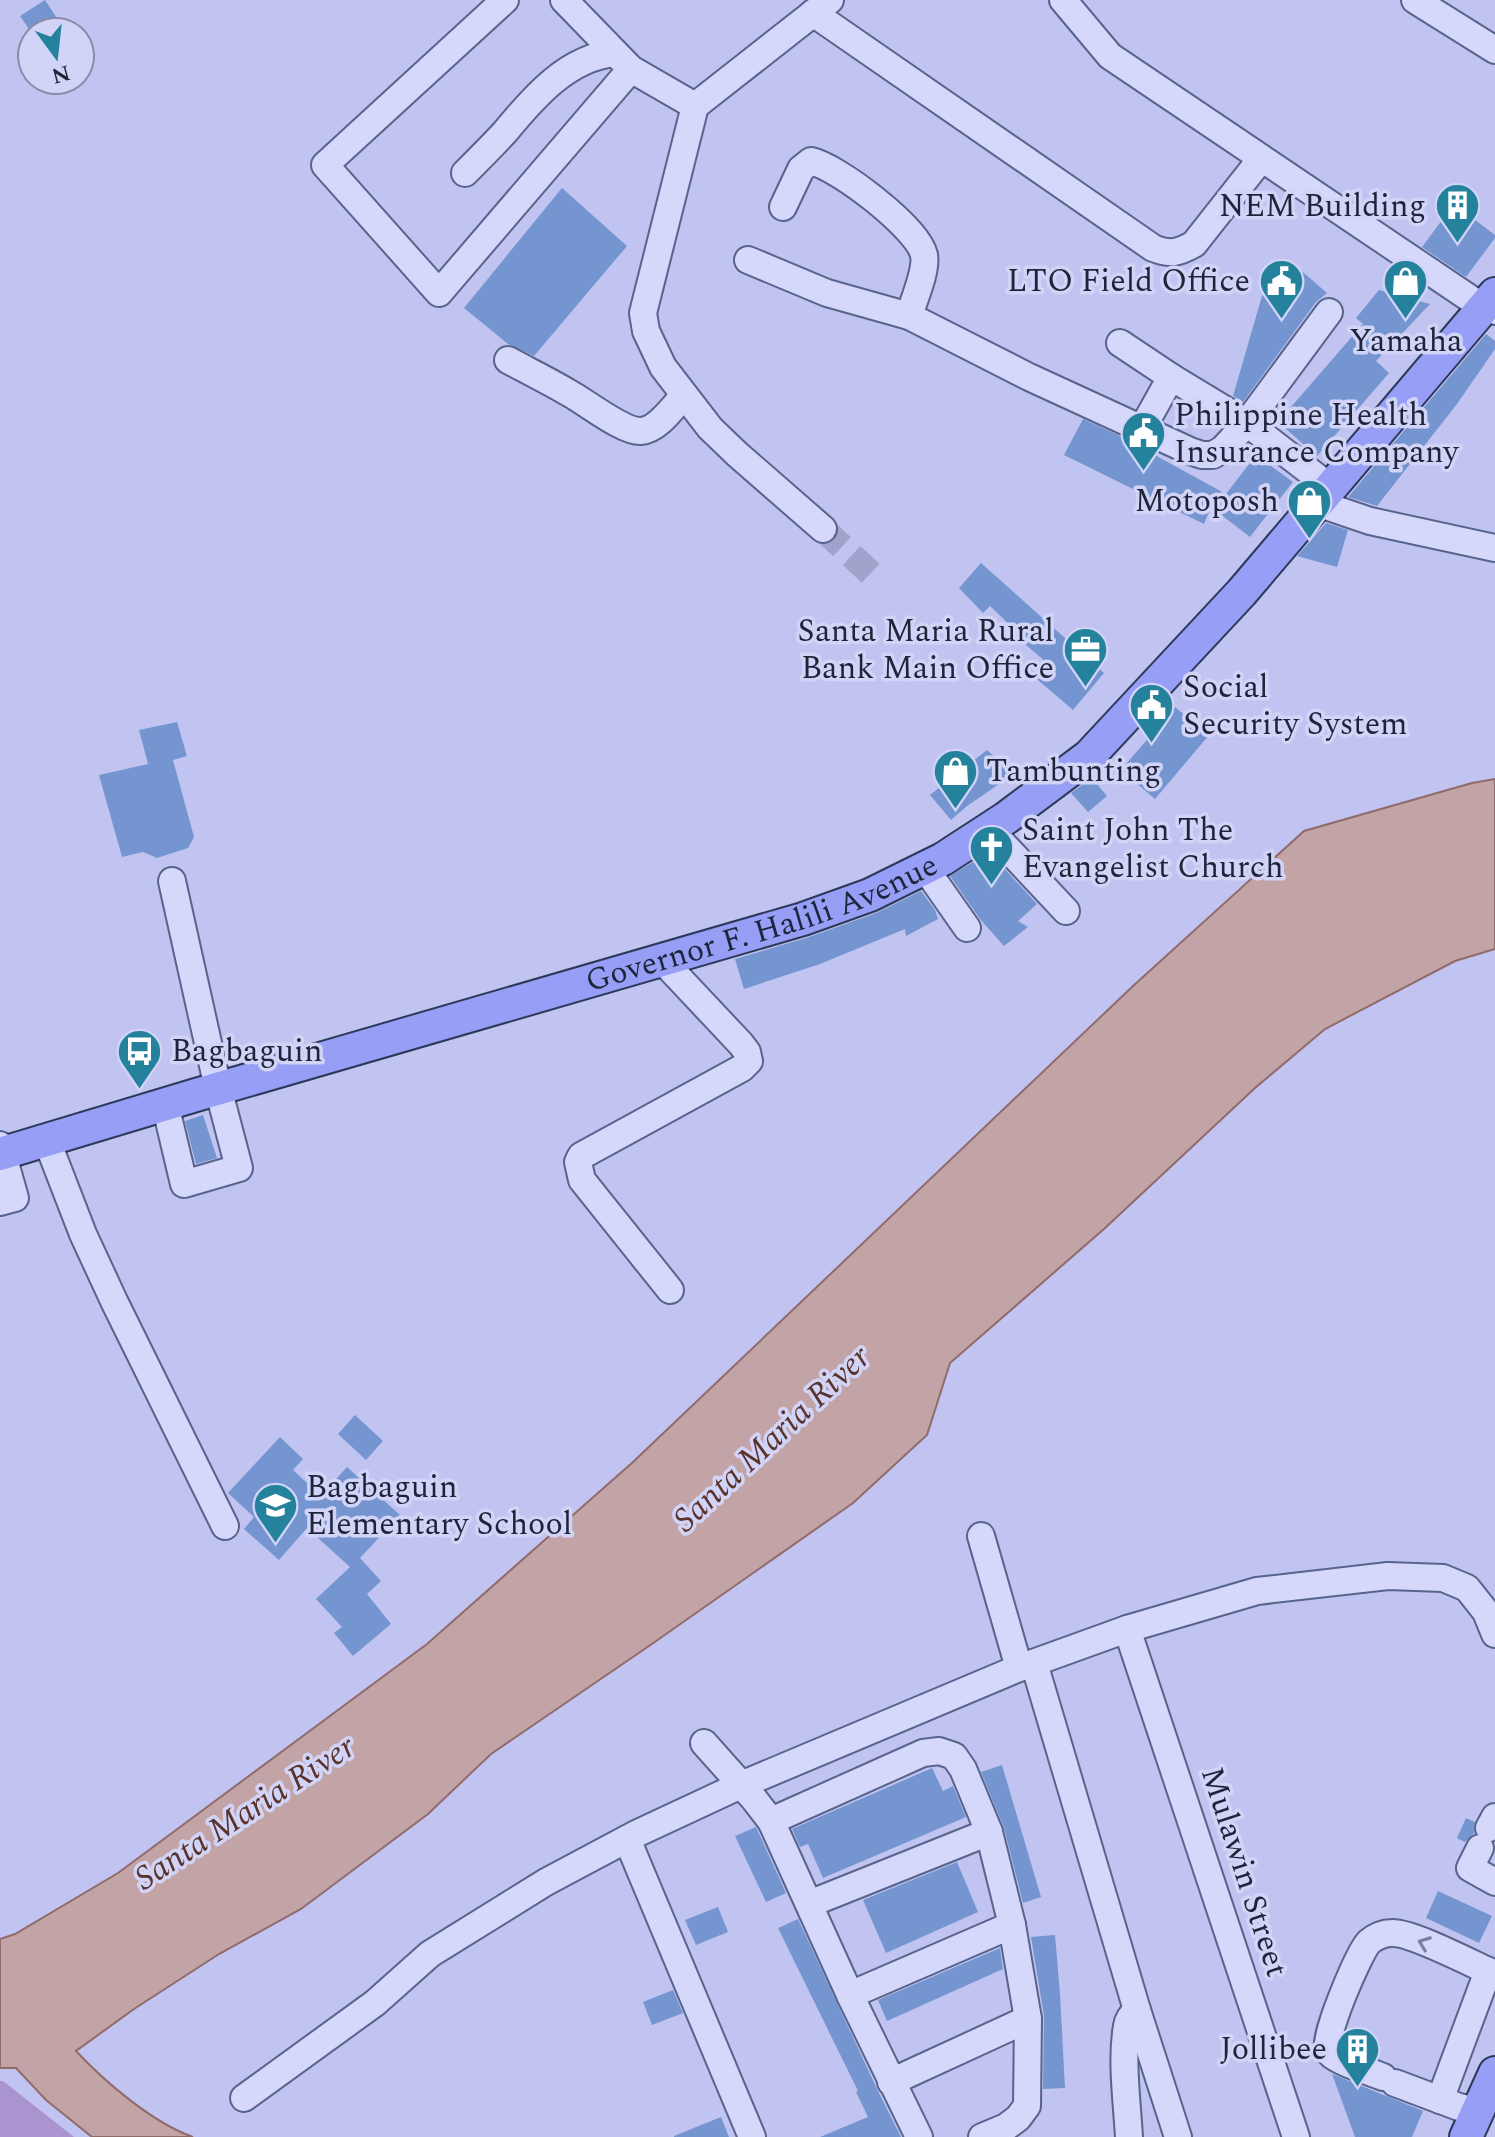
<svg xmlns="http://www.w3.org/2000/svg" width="1495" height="2137" viewBox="0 0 1495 2137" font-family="Spectral,serif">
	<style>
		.green { fill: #a994cf }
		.water { fill: #c2a4a6; stroke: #916a6b; stroke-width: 2 }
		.building { fill: #7595d1 }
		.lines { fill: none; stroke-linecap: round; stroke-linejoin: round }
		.minor-tunnel { stroke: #a0a4cc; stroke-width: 26; stroke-dasharray: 26 13; stroke-linecap: butt }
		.minor-casing { stroke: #57648b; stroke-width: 30 }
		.major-casing { stroke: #2c3958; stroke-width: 36 }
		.minor { stroke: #d5d7fb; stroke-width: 26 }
		.major { stroke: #969ef6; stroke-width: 32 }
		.oneway { stroke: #797e9a }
		.labels { text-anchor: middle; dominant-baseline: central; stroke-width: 7; stroke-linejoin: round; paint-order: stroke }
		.poi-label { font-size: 32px; fill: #1d253a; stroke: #d1d3f7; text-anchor: start }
		.street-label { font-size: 32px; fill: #1d253a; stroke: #d1d3f7 }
		.water-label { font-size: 34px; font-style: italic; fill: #5a332b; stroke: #d1d3f7 }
	</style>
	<rect width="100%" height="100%" fill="#c1c4f0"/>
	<!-- green -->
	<path class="green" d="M0 2081H3L74 2137H0Z"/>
	<!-- water -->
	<path class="water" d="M1495 779V949L1455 961 1325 1029 1255 1088 1104 1229 950 1363 927 1435 853 1503 649 1646 491 1754 428 1814 301 1909 219 1954 134 2009 76 2051C105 2082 153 2123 193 2137H92L46 2100 16 2068H0V1939L15 1934 118 1873 427 1644 633 1462 1133 986 1304 831 1472 783Z"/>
	<!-- building -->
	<g class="building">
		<path d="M45 0 66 32H31L20 16Z"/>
		<path d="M562 188 627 246 534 356 508 344 464 308Z"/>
		<path d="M1454 204 1495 235V238L1466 277 1422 247Z"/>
		<path d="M1297 267 1327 293 1316 302 1243 402 1233 396 1262 296Z"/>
		<path d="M1379 290 1430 304 1376 361 1389 373 1317 456 1278 422 1363 324 1356 318Z"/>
		<path d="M1486 334 1495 341V349L1457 404 1377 506 1348 497Z"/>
		<path d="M1083 419 1120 436 1226 494 1256 455 1293 482 1250 537 1211 507 1204 524 1064 455Z"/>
		<path d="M1326 523 1348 530 1337 567 1297 556Z"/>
		<path d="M981 563 1104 673 1073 710 1032 675 1045 661 1020 640 1019 634 990 606 983 613 959 588Z"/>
		<path d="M1175 707 1209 735 1155 799 1121 770Z"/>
		<path d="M177 722 187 756 173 760 194 837 188 848 157 858 143 852 122 857 99 775 148 764 139 730Z"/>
		<path d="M987 750 1014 774 967 806 951 820 930 795Z"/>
		<path d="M1092 778 1107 796 1088 812 1071 793Z"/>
		<path d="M989 852 1037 904 1018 921 1028 927 1004 946 980 919 950 876Z"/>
		<path d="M921 891 935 910 938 919 906 936 905 929 820 964 744 989 735 959 809 937 876 913Z"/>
		<path d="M203 1115 217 1158 196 1164 185 1121Z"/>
		<path d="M355 1415 383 1441 366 1460 338 1434Z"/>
		<path d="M280 1437 303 1459 293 1470 321 1496 347 1467 400 1515 360 1558 381 1581 367 1594 391 1624 353 1656 334 1633 342 1627 316 1599 350 1567 307 1528 279 1560 244 1529 254 1517 228 1493Z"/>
		<path d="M1002 1765 1041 1897 1023 1903 1004 1828 981 1772Z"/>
		<path d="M932 1768 943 1791 953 1786 966 1817 823 1878 808 1844 800 1847 792 1829Z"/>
		<path d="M1466 1818 1475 1822 1474 1833 1465 1842 1457 1838Z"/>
		<path d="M756 1827 786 1893 766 1902 735 1836Z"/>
		<path d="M957 1862 978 1912 886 1953 863 1900Z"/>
		<path d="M1438 1891 1492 1916 1479 1943 1426 1918Z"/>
		<path d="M718 1907 728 1932 696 1945 685 1920Z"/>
		<path d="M798 1919 877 2089 901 2137H820L868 2117 856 2092 858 2091 778 1928Z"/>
		<path d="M1055 1935 1060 1994 1065 2088 1043 2089 1044 2016 1031 1937Z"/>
		<path d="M1000 1948 1003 1969 887 2021 878 2000Z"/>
		<path d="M673 1990 683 2013 652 2025 643 2002Z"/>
		<path d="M1332 2074 1423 2111 1412 2137H1355Z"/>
		<path d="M721 2117 729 2137H674V2136Z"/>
	</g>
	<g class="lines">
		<!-- minor-tunnel -->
		<path class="minor-tunnel" d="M823 529 879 581"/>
		<defs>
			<g id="minor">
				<path d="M505 0 325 165 439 293 631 69"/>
				<path d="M564 0 631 69 695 106"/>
				<path d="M1063 0 1110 56 1484 308 1495 311"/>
				<path d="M1415 0 1495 50"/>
				<path d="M813 13 1153 248C1170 255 1178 253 1194 244L1261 159"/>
				<path d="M465 173C478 160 492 146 505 132 533 98 568 57 615 53"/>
				<path d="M783 207 801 169 811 161C838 167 918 228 924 255 927 271 914 299 909 316"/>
				<path d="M748 260 827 293 909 316 1029 377 1190 451 1202 455H1213L1223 449 1247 423 1171 377 1142 429"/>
				<path d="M1329 312 1247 423 1331 488"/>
				<path d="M1120 343 1171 377"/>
				<path d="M508 360C528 371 549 381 569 393 586 402 623 432 641 431 658 430 674 406 684 395"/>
				<path d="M1317 503 1370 521 1495 548"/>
				<path d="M823 529 737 454 710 428 663 367 646 331 643 313 695 106 830 0"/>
				<path d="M989 829 1066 911"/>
				<path d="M925 868 967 928"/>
				<path d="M661 959 741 1044 747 1052 749 1061 742 1068 581 1156 578 1162 582 1180 670 1290"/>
				<path d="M165 1104 184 1184 239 1168 218 1088 172 881"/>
				<path d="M47 1141 83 1234 114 1301 225 1526"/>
				<path d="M0 1145 15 1198 0 1202"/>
				<path d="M981 1536 1019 1668"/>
				<path d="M1127 1629 1296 2137"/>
				<path d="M1034 1663 1137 2010 1178 2137"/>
				<path d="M704 1743 754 1799 771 1821 850 1995 919 2137"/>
				<path d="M771 1821 923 1753 939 1751 954 1756 963 1769 989 1832 1012 1925 1028 2019 1027 2106 1018 2118 1006 2127 982 2137"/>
				<path d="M1489 1828 1495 1817"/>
				<path d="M627 1839 752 2137"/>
				<path d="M1480 1848 1470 1868 1495 1882"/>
				<path d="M809 1904 989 1832"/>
				<path d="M850 1995 1012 1925"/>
				<path d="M1383 2077C1372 2072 1333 2061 1328 2051 1322 2039 1359 1952 1369 1942 1375 1937 1384 1933 1392 1933 1412 1932 1474 1965 1495 1974"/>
				<path d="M891 2082 1028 2019"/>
				<path d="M1395 2083 1459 2107 1478 2111"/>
				<path d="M244 2098 375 2003 430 1954 546 1882 638 1833 741 1785 1019 1668 1127 1629 1257 1591 1388 1576 1443 1578 1467 1588 1486 1612 1495 1634"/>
				<path d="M1440 2100 1488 1971"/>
				<path d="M1129 2137C1127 2102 1121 2060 1127 2026 1128 2019 1131 2015 1137 2010"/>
			</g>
			<g id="major">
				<path id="s1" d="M0 1154 196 1095 803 919 870 895 943 859 1006 818 1089 756 1242 592 1495 294"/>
				<path d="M1466 2137 1495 2073"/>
			</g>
		</defs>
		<!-- minor casing -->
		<use href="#minor" class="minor-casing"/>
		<!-- major casing -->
		<use href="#major" class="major-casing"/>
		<!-- minor -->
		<use href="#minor" class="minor"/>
		<!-- major -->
		<use href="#major" class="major"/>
	</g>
	<!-- one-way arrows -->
	<defs><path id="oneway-chevron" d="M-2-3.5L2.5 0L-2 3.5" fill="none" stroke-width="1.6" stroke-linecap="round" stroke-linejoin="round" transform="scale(2)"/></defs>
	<use class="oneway" href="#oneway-chevron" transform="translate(1424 1943) rotate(-159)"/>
	<!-- icons -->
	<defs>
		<symbol id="building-pin" viewBox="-11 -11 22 30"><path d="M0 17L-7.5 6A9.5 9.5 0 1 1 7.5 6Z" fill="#24829d" stroke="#d1d3f7"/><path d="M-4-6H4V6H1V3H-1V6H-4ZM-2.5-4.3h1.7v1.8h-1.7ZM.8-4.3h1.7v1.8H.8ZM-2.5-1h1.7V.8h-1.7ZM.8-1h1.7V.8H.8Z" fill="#fff"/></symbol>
		<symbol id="civic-pin" viewBox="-11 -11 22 30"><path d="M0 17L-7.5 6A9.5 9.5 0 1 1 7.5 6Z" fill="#24829d" stroke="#d1d3f7"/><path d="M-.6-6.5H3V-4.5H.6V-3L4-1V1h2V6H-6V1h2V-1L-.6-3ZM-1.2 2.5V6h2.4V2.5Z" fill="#fff"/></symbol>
		<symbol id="shop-pin" viewBox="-11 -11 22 30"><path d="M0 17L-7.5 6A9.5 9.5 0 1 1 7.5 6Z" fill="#24829d" stroke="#d1d3f7"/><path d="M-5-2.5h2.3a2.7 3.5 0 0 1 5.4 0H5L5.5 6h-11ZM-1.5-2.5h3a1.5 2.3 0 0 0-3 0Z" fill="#fff"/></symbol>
		<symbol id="office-pin" viewBox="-11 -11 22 30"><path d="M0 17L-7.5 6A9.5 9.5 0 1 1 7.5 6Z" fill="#24829d" stroke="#d1d3f7"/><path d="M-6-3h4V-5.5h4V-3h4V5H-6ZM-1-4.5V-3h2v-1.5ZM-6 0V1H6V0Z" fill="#fff"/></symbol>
		<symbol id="church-pin" viewBox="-11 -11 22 30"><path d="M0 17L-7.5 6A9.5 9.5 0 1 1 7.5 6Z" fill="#24829d" stroke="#d1d3f7"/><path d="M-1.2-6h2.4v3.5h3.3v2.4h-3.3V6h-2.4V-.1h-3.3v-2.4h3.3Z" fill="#fff"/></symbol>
		<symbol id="bus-pin" viewBox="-11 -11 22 30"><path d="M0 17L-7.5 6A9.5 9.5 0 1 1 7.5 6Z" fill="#24829d" stroke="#d1d3f7"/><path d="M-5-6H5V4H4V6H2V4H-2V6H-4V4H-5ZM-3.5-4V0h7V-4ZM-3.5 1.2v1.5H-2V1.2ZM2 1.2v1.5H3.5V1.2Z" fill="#fff"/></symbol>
		<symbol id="school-pin" viewBox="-11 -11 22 30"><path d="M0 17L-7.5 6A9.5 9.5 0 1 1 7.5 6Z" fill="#24829d" stroke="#d1d3f7"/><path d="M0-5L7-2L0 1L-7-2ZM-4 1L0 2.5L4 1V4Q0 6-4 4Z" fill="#fff"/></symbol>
	</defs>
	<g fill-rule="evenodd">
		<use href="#building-pin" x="1432" y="180" width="51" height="69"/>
		<use href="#civic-pin" x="1256" y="256" width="51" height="69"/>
		<use href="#shop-pin" x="1380" y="256" width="51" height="69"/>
		<use href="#civic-pin" x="1118" y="408" width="51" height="69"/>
		<use href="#shop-pin" x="1284" y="476" width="51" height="69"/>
		<use href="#office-pin" x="1060" y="624" width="51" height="69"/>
		<use href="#civic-pin" x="1126" y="680" width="51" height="69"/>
		<use href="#shop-pin" x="930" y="746" width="51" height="69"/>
		<use href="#church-pin" x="966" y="822" width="51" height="69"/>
		<use href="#bus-pin" x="114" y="1026" width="51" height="69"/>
		<use href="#school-pin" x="250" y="1480" width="51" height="69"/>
		<use href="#building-pin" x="1332" y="2024" width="51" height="69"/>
	</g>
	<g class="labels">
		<!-- poi labels -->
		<g class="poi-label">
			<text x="1426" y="206" text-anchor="end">NEM Building</text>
			<text x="1250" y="281" text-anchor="end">LTO Field Office</text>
			<text x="1406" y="341" text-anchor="middle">Yamaha</text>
			<text x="1174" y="415">Philippine Health<tspan x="1174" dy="37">Insurance Company</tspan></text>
			<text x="1279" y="501" text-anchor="end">Motoposh</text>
			<text x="1054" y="631" text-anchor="end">Santa Maria Rural<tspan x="1054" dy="37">Bank Main Office</tspan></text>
			<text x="1183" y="687">Social<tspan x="1183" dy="37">Security System</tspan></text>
			<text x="986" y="771">Tambunting</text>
			<text x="1022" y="830">Saint John The<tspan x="1022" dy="37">Evangelist Church</tspan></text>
			<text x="171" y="1051">Bagbaguin</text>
			<text x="306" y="1487">Bagbaguin<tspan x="306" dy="37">Elementary School</tspan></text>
			<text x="1327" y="2049" text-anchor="end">Jollibee</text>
		</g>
		<!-- street labels -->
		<g class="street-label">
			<text stroke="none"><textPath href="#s1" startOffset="796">Governor F. Halili Avenue</textPath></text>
			<text transform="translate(1244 1872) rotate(72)">Mulawin Street</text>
		</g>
		<!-- water labels -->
		<g class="water-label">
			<text transform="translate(772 1439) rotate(-43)">Santa Maria River</text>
			<text transform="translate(245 1813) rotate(-33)">Santa Maria River</text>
		</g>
	</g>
	<!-- north arrow -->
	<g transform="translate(56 56) rotate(165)"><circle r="38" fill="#d1d3f7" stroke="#898dab" stroke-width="2"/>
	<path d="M0-6L14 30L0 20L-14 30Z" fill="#24829d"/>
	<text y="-12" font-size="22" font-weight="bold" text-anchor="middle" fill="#1d253a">N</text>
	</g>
</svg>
